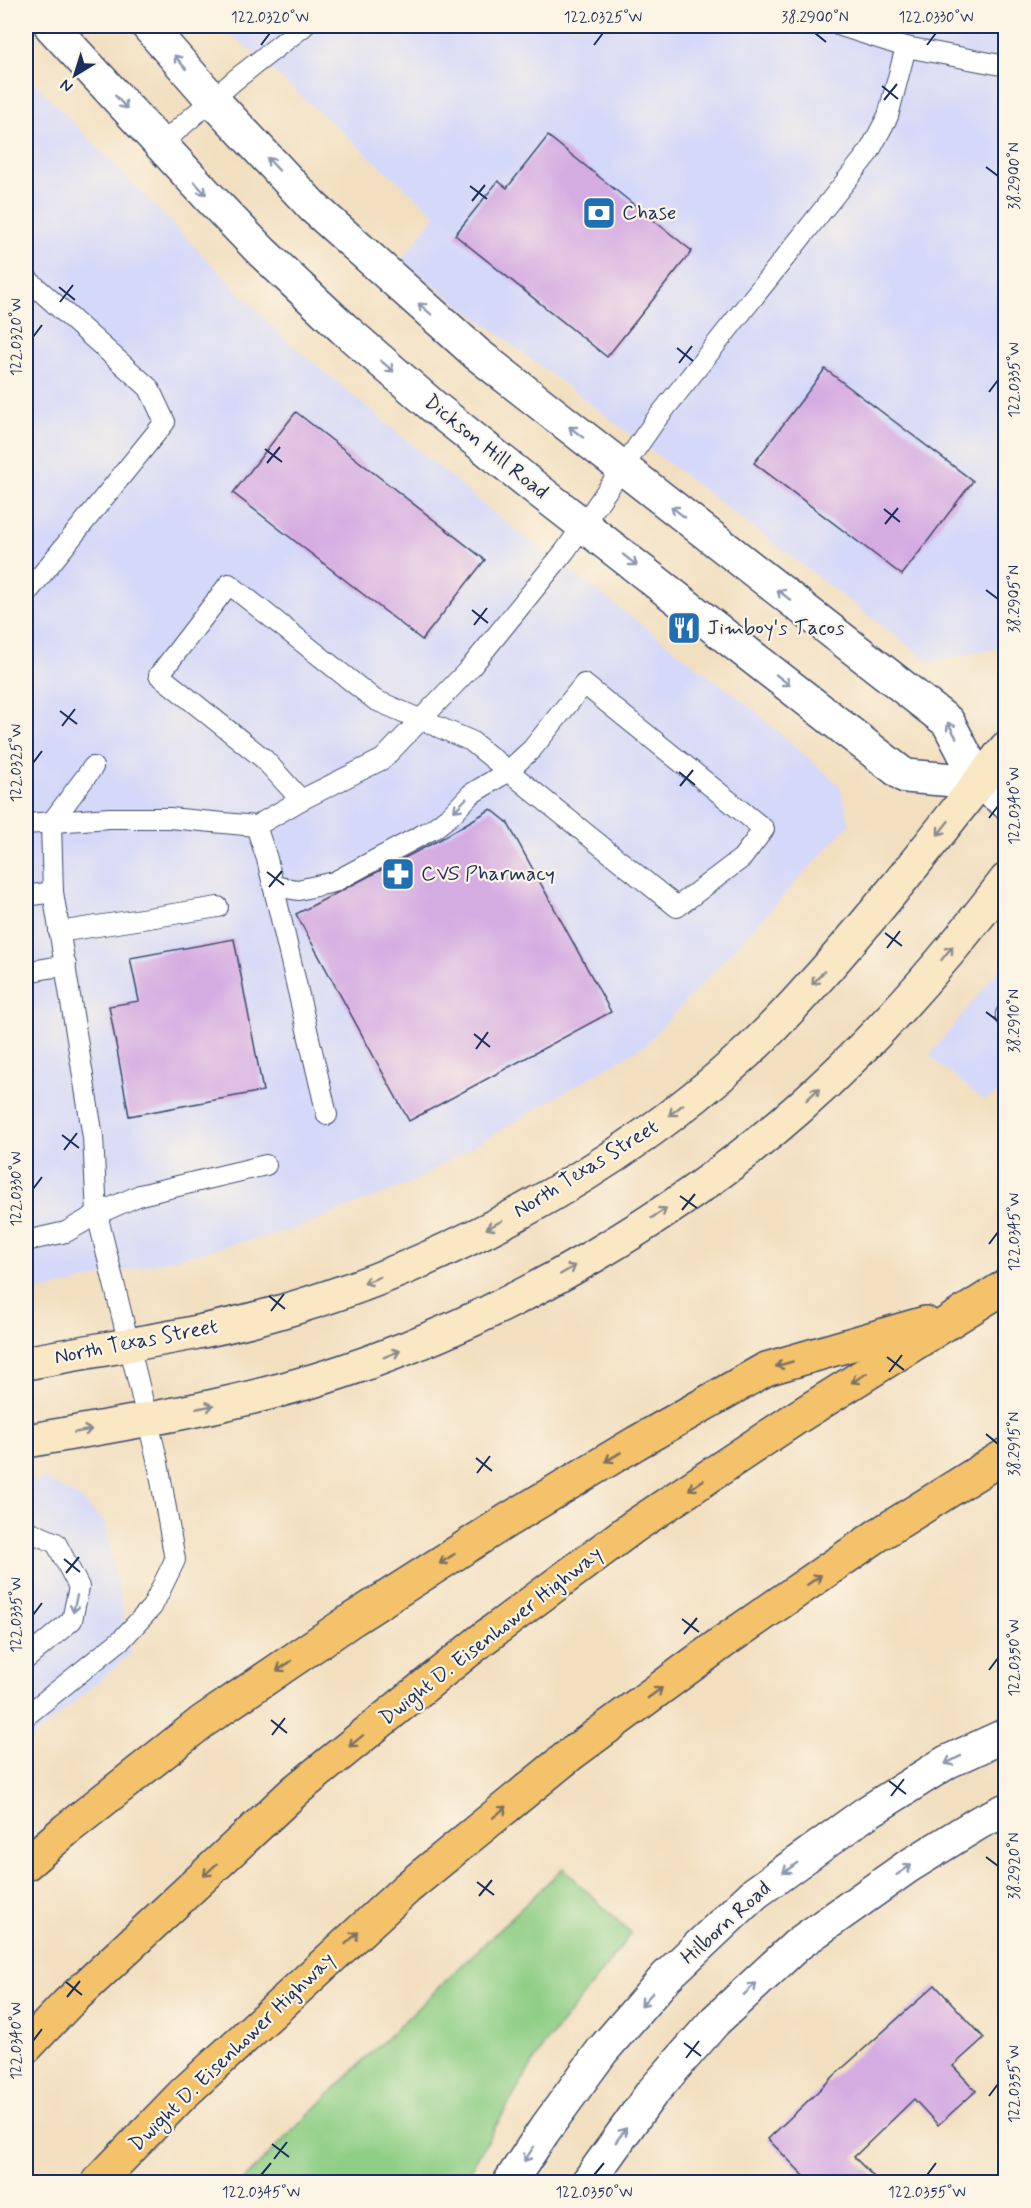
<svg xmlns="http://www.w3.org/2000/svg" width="1031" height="2208" viewBox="0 0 1031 2208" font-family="Mynerve,sans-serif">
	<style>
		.built { fill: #d4d8f9 }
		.green { fill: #8ece85; stroke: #547e72; stroke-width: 1.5 }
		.building { fill: #d5ace2 }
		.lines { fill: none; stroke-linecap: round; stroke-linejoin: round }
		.service-casing { stroke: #3b496d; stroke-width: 22 }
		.tertiary-casing { stroke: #3b496d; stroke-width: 36 }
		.secondary-casing { stroke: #3b496d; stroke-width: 36 }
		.motorway-casing { stroke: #3b496d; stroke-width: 36 }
		.service { stroke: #fff; stroke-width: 20 }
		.tertiary { stroke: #fff; stroke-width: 33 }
		.secondary { stroke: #fae7c3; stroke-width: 33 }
		.motorway { stroke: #f3c26a; stroke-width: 33 }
		.oneway { stroke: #8d97ae }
		.oneway2 { stroke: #8a8b90 }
		.oneway3 { stroke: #7c7163 }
		.ticks { fill: none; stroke: #1b2f5e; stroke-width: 2 }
		.labels { text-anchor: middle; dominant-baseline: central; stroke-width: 4.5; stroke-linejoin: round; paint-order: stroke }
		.poi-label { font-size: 21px; fill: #1b2f5e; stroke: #fcf5e5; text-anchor: start }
		.street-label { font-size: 21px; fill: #1b2f5e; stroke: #fcf5e5 }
		.neatline { fill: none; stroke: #1b2f5e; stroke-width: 2 }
		.ticks-label { font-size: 15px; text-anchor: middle; fill: #1b2f5e }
	</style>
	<rect width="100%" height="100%" fill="#fcf5e5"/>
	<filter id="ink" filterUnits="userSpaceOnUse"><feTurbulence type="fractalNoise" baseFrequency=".0167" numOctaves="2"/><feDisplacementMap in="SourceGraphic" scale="12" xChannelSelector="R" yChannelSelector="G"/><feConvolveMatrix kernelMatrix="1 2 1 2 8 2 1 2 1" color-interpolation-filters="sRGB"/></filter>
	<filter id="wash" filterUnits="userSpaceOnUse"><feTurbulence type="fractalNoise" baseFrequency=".008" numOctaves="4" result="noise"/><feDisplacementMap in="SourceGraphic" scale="24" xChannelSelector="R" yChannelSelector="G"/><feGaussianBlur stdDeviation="1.35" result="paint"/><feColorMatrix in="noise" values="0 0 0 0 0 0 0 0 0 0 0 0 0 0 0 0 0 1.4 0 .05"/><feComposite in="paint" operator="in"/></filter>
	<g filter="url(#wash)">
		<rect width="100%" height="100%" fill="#f2dfc0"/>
		<!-- built -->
		<g class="built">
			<path d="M222 26H1005V646L931 663 401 260 436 215Z"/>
			<path d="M26 74 284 338 500 518 747 704 840 786 850 824 645 1045 413 1182 291 1230 59 1287 26 1294Z"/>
			<path d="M1005 962V1091L983 1100 929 1056Z"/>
			<path d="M46 1479 81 1499 105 1524 131 1653 26 1744V1483Z"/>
		</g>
		<!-- green -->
		<path class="green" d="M563 1868 631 1934 540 2051 463 2182H241L370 2054Z"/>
		<g id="blocks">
			<!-- building -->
			<g class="building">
				<path d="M548 136 692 251 607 357 455 235 498 181 507 188Z"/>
				<path d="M825 369 973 481 902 575 754 463Z"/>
				<path d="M296 412 485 560 422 640 233 493Z"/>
				<path d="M491 809 507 822 611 1012 409 1121 296 914 439 840Z"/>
				<path d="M234 939 263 1091 129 1116 109 1006 139 1001 130 958Z"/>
				<path d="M935 1985 984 2038 953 2066 976 2091 938 2125 914 2099 854 2157 879 2182H810L768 2139 836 2074Z"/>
			</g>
		</g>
	</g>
	<g filter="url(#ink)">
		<use href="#blocks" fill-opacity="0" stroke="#3b496d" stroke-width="1.5"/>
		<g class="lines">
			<defs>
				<g id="service">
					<path d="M841 26 906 47 1006 66"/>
					<path d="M160 145 236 79 304 26"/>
					<path d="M26 278 149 388 165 422 26 594"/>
					<path d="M26 824 110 818H169L256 826 301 800 383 759 471 667 565 551 655 421 869 152 888 116 906 47"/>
					<path d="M256 826 267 859 327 1115"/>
					<path d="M273 886 298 890 334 882 433 829 451 815 471 794 507 772 532 749 584 684 764 829 742 858 677 907 471 741 375 700 229 584 159 675 264 759 301 800"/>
					<path d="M26 896 53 892"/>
					<path d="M59 932 218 907"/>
					<path d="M26 972 66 965"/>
					<path d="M1006 1014V1017"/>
					<path d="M26 1241 66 1232 97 1214 140 1195 266 1165"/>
					<path d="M26 1530 56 1543 79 1587 72 1620 26 1659"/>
					<path d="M26 1716 122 1639 152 1607 175 1560 158 1463 97 1214 93 1137 53 892 51 823 93 767"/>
				</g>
				<g id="tertiary">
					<path d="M51 26 209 197 262 252 343 328 434 407 538 490 905 776 979 782"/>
					<path d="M148 26 212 99 313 207 477 354 948 722 979 782 1006 802"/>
					<path d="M510 2182 543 2132 602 2051 666 1977 755 1893 866 1813 947 1762 1006 1735"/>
					<path d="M588 2182 651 2094 715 2021 798 1944 907 1867 980 1822 1006 1810"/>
				</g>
				<g id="secondary">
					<path d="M26 1363C108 1347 192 1337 273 1314 441 1267 615 1172 744 1055 768 1034 790 1009 811 986 880 910 942 829 1006 748"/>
					<path d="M26 1441C140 1421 257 1403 367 1363 518 1309 677 1216 798 1109 875 1041 944 962 1006 880"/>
				</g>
				<g id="motorway">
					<path d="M26 1864 67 1829 202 1722 353 1619 508 1520 636 1443 766 1369 925 1323"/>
					<path d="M26 2047 68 2003 296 1790 484 1638 633 1527 796 1418 1006 1286"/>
					<path d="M98 2182 183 2094 407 1888 571 1754 723 1642 878 1535 1006 1455"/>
				</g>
			</defs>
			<!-- service casing -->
			<use href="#service" class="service-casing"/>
			<!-- tertiary casing -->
			<use href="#tertiary" class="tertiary-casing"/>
			<!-- secondary casing -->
			<use href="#secondary" class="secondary-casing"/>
			<!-- motorway casing -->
			<use href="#motorway" class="motorway-casing"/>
			<!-- service -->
			<use href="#service" class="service"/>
			<!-- tertiary -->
			<use href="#tertiary" class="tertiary"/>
			<!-- secondary -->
			<use href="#secondary" class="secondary"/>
			<!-- motorway -->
			<use href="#motorway" class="motorway"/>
		</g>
		<!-- one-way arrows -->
		<defs><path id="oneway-shaft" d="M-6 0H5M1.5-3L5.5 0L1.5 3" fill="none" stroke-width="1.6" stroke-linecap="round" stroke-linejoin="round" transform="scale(1.5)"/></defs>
		<g class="oneway">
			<use href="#oneway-shaft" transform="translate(180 62) rotate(-130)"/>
			<use href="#oneway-shaft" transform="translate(121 102) rotate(48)"/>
			<use href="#oneway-shaft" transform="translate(273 164) rotate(-133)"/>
			<use href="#oneway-shaft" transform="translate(200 188) rotate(47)"/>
			<use href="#oneway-shaft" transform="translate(425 309) rotate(-139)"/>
			<use href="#oneway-shaft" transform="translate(387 366) rotate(41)"/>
			<use href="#oneway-shaft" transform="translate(576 432) rotate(-142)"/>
			<use href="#oneway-shaft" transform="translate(678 512) rotate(-142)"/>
			<use href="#oneway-shaft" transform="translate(630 560) rotate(38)"/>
			<use href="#oneway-shaft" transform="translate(784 595) rotate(-142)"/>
			<use href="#oneway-shaft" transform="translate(783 680) rotate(38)"/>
			<use href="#oneway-shaft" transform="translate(952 730) rotate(-119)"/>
			<use href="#oneway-shaft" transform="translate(460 805) rotate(134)"/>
			<use href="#oneway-shaft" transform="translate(75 1604) rotate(103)"/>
			<use href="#oneway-shaft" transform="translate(953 1760) rotate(153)"/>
			<use href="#oneway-shaft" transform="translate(790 1868) rotate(144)"/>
			<use href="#oneway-shaft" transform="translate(904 1870) rotate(-34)"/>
			<use href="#oneway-shaft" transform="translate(750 1989) rotate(-43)"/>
			<use href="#oneway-shaft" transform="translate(647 1999) rotate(131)"/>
			<use href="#oneway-shaft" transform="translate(621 2135) rotate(-54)"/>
			<use href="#oneway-shaft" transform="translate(529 2154) rotate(123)"/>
		</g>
		<g class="oneway2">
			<use href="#oneway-shaft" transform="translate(943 828) rotate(128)"/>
			<use href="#oneway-shaft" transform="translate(947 953) rotate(-51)"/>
			<use href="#oneway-shaft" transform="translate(818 978) rotate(132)"/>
			<use href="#oneway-shaft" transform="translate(813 1094) rotate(-43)"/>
			<use href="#oneway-shaft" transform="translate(676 1110) rotate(142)"/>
			<use href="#oneway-shaft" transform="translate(659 1213) rotate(-33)"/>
			<use href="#oneway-shaft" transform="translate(494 1225) rotate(152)"/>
			<use href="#oneway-shaft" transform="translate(568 1270) rotate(-30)"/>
			<use href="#oneway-shaft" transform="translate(372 1280) rotate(158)"/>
			<use href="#oneway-shaft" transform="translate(392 1354) rotate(-22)"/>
			<use href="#oneway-shaft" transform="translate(205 1407) rotate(-11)"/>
			<use href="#oneway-shaft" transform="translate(83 1431) rotate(-10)"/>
		</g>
		<g class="oneway3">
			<use href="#oneway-shaft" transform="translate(784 1364) rotate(164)"/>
			<use href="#oneway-shaft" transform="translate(859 1378) rotate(148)"/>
			<use href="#oneway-shaft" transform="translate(613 1457) rotate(149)"/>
			<use href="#oneway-shaft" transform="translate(696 1485) rotate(146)"/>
			<use href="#oneway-shaft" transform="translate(447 1559) rotate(147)"/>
			<use href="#oneway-shaft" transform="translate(814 1580) rotate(-35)"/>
			<use href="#oneway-shaft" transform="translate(284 1666) rotate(146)"/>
			<use href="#oneway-shaft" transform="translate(655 1693) rotate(-36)"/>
			<use href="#oneway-shaft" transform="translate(356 1741) rotate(141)"/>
			<use href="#oneway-shaft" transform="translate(500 1812) rotate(-39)"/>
			<use href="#oneway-shaft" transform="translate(210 1870) rotate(137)"/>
			<use href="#oneway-shaft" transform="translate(352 1938) rotate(-43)"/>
		</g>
	</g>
	<!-- ticks -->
	<path class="ticks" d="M815 33 826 42M261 45 270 33M594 45 603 33M927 45 936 33M882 86 898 99M884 100 897 84M986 167 998 176M470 186 487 199M472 201 485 185M59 287 75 300M60 302 73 285M33 337 42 325M677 348 693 361M679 363 692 346M989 392 998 380M265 449 282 462M267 463 280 447M884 509 900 522M885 524 898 508M986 590 998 599M472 610 488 623M474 625 487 608M60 711 77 724M62 726 75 709M33 763 42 751M679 772 695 785M680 786 693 770M989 818 998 806M267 872 284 885M269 887 282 871M885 933 902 946M887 948 900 931M986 1012 998 1021M474 1034 490 1047M476 1049 488 1032M62 1135 79 1148M64 1150 77 1133M33 1189 42 1177M680 1196 697 1208M682 1210 695 1194M989 1244 998 1232M269 1296 285 1309M271 1311 284 1294M887 1357 904 1370M889 1372 902 1355M986 1434 998 1444M476 1458 492 1471M477 1473 490 1456M64 1559 80 1572M66 1573 79 1557M33 1615 42 1603M682 1619 699 1632M684 1634 697 1618M989 1670 998 1658M271 1720 287 1733M272 1735 285 1718M889 1781 906 1794M891 1796 904 1779M986 1857 998 1866M477 1882 494 1895M479 1896 492 1880M66 1982 82 1995M67 1997 80 1981M33 2041 42 2029M684 2043 701 2056M686 2058 699 2041M989 2096 998 2084M272 2144 289 2157M274 2159 287 2142M261 2175 271 2163M594 2175 604 2163M927 2175 936 2163"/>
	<!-- icons -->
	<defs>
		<symbol id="bank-square" viewBox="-11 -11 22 22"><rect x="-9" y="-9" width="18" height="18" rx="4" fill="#1f6fb2" stroke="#fcf5e5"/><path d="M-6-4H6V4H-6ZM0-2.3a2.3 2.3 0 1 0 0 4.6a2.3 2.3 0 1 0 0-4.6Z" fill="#fff"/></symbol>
		<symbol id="restaurant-square" viewBox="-11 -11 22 22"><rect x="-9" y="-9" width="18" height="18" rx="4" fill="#1f6fb2" stroke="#fcf5e5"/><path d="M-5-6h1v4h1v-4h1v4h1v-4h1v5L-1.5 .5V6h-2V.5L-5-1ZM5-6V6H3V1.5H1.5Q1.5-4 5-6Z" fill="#fff"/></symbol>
		<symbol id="pharmacy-square" viewBox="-11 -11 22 22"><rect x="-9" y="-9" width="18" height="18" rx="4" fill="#1f6fb2" stroke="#fcf5e5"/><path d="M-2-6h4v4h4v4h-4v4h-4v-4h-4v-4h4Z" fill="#fff"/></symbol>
	</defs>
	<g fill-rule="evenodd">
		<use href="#bank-square" x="580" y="194" width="38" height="38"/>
		<use href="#restaurant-square" x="665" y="609" width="38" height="38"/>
		<use href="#pharmacy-square" x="379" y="855" width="38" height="38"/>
	</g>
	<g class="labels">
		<!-- poi labels -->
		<g class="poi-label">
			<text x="622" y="213">Chase</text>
			<text x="707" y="628">Jimboy's Tacos</text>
			<text x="421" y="874">CVS Pharmacy</text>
		</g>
		<!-- street labels -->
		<g class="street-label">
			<text transform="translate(486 447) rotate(39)">Dickson Hill Road</text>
			<text transform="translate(586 1169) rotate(-32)">North Texas Street</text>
			<text transform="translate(136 1342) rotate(-11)">North Texas Street</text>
			<text transform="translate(491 1636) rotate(-38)">Dwight D. Eisenhower Highway</text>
			<text transform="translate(726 1923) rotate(-42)">Hilborn Road</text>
			<text transform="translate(232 2052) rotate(-44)">Dwight D. Eisenhower Highway</text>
		</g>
	</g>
	<!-- margin -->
	<rect width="1031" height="2208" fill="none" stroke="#fcf5e5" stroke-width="66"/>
	<!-- north arrow -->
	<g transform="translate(75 75) rotate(218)" stroke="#fcf5e5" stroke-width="4.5" paint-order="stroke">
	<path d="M0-4.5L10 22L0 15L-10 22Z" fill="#1b2f5e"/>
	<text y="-9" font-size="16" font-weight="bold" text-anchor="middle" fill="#1b2f5e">N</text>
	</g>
	<rect x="33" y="33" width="965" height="2142" class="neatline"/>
	<g class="ticks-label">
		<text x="270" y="22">122.0320°W</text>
		<text x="603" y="22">122.0325°W</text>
		<text x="815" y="22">38.2900°N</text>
		<text x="936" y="22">122.0330°W</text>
		<text transform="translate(1014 176) rotate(-90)" y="5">38.2900°N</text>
		<text transform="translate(16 337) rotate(-90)" y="5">122.0320°W</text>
		<text transform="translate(1014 380) rotate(-90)" y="5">122.0335°W</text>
		<text transform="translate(1014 599) rotate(-90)" y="5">38.2905°N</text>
		<text transform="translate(16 763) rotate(-90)" y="5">122.0325°W</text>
		<text transform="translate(1014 806) rotate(-90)" y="5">122.0340°W</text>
		<text transform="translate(1014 1021) rotate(-90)" y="5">38.2910°N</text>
		<text transform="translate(16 1189) rotate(-90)" y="5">122.0330°W</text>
		<text transform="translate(1014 1232) rotate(-90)" y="5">122.0345°W</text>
		<text transform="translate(1014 1444) rotate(-90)" y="5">38.2915°N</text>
		<text transform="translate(16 1615) rotate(-90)" y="5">122.0335°W</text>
		<text transform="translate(1014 1658) rotate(-90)" y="5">122.0350°W</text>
		<text transform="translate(1014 1866) rotate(-90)" y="5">38.2920°N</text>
		<text transform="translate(16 2041) rotate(-90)" y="5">122.0340°W</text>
		<text transform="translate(1014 2084) rotate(-90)" y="5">122.0355°W</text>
		<text x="261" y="2197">122.0345°W</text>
		<text x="594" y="2197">122.0350°W</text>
		<text x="927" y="2197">122.0355°W</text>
	</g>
</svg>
